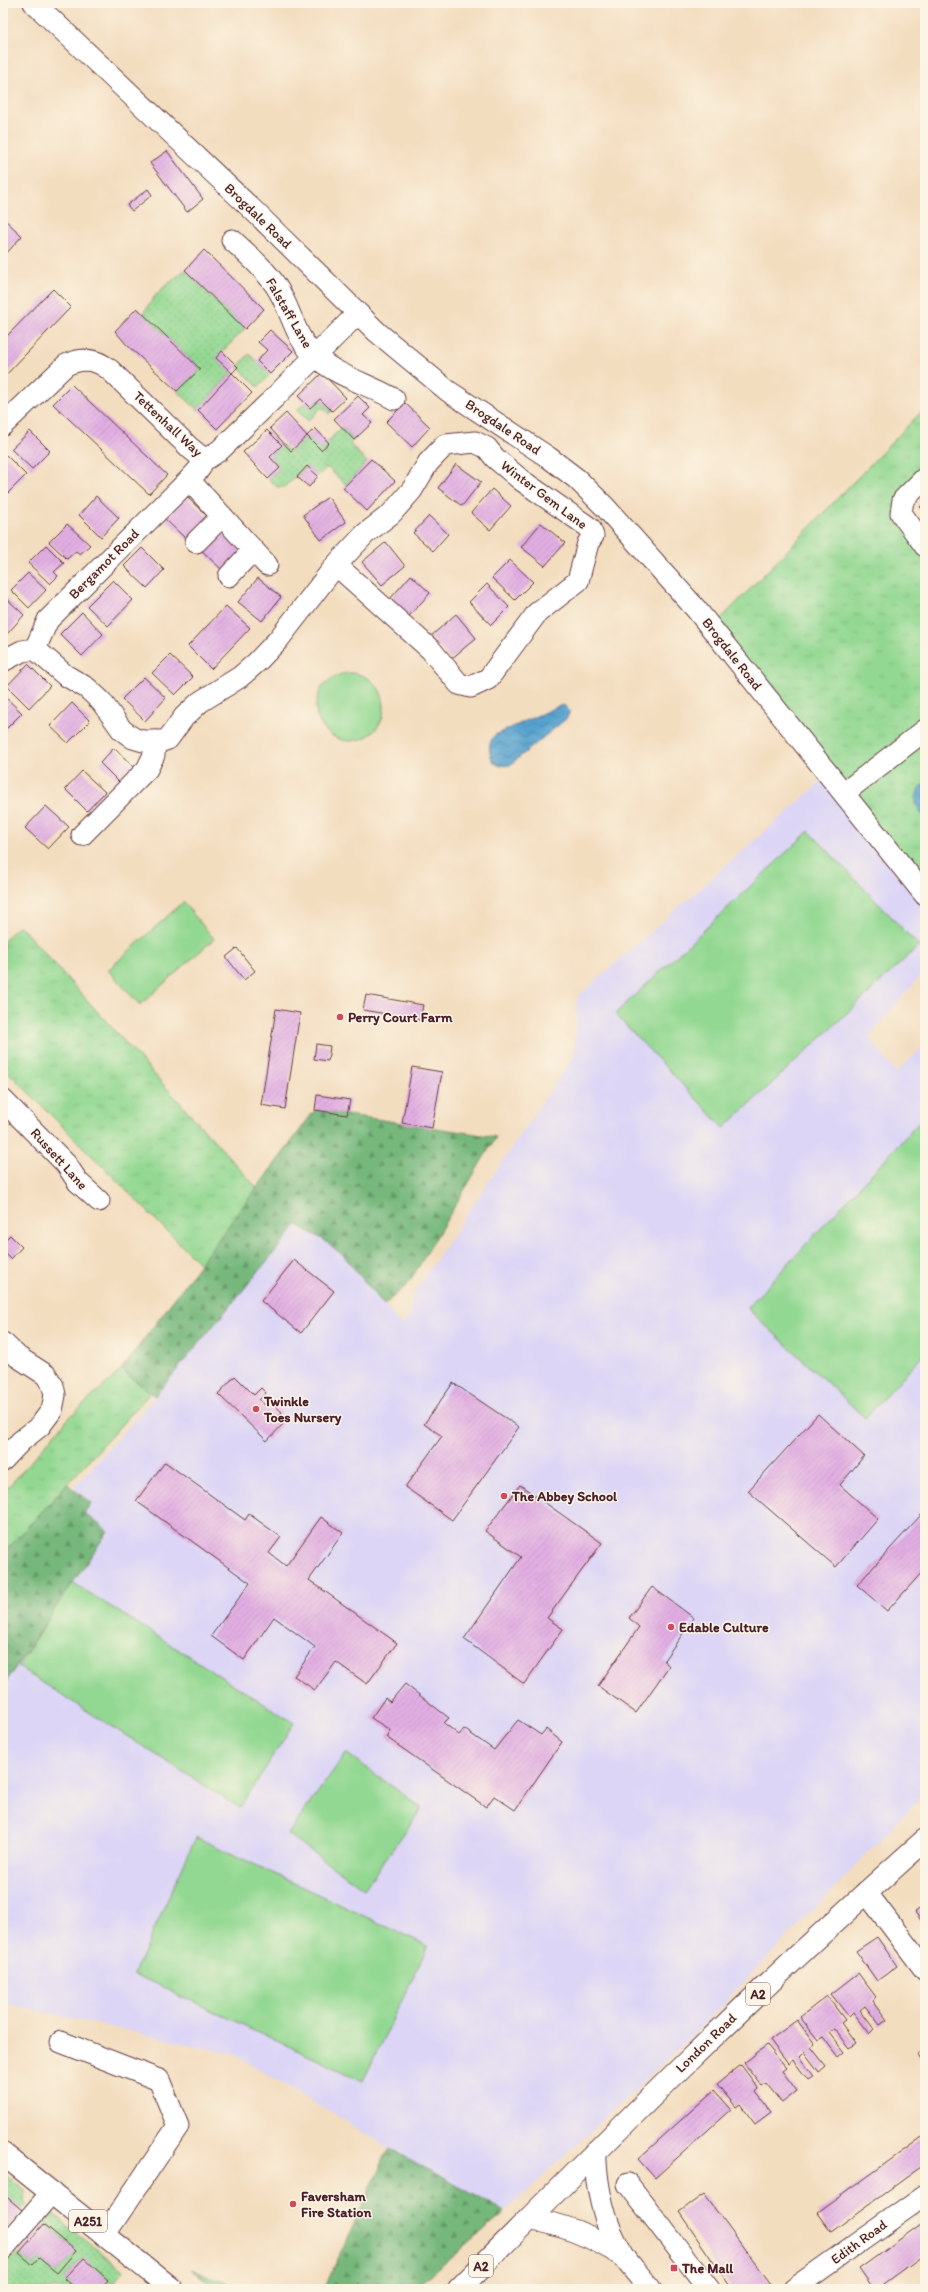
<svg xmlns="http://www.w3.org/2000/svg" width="928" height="2292" viewBox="0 0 928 2292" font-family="Itim,sans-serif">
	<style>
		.built { fill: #dcd5f6 }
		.grass { fill: url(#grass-tufts); stroke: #6e7c5e }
		.forest { fill: url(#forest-firs); stroke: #606c54 }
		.park { fill: #93d892; stroke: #6e7c5e }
		.garden { fill: url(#garden-dots); stroke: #6e7c5e }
		.water { fill: url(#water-waves); stroke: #50607c }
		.building { fill: url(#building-hatch) }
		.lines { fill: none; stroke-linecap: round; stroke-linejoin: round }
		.minor-casing { stroke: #633c41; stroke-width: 23 }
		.major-casing { stroke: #633c41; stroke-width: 24 }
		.minor { stroke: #fff; stroke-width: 21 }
		.major { stroke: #fff; stroke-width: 22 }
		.poi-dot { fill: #d1495b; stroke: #fcf5e5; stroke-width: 1.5 }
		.labels { text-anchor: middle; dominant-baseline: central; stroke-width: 3; stroke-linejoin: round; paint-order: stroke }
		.shield { fill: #fcf5e5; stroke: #7f5f63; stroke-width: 1 }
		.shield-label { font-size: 13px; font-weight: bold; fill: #4a1f2b }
		.street-label { font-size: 14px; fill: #4a1f2b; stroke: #fcf5e5 }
		.poi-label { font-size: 14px; font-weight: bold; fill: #4a1f2b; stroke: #fcf5e5; text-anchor: start }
	</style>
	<defs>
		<pattern id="grass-tufts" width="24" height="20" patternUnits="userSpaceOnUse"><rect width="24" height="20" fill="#93d892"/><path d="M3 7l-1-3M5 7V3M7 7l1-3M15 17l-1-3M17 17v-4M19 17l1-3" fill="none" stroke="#80b97e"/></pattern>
		<pattern id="forest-firs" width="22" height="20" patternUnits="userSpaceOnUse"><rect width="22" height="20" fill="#76b87c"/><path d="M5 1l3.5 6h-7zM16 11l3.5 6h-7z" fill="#639566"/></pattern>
		<pattern id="garden-dots" width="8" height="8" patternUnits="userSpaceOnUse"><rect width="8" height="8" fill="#93d892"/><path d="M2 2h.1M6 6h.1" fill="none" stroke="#80b97e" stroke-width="1.8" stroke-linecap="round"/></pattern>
		<pattern id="water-waves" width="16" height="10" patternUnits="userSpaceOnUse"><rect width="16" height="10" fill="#56a2ce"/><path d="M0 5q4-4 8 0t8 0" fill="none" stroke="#4983a7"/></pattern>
		<pattern id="building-hatch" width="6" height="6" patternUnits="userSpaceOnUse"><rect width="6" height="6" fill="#e2afe3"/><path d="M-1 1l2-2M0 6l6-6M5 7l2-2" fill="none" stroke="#c396c3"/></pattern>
	</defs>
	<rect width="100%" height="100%" fill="#fcf5e5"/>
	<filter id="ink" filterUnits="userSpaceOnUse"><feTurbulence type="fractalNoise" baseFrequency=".025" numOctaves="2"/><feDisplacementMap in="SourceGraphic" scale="8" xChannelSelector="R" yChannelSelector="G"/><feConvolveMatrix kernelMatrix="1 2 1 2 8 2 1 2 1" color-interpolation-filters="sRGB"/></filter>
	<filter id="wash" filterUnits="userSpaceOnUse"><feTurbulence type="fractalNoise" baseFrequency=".012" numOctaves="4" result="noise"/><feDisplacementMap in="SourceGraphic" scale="16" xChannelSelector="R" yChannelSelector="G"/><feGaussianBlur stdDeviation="0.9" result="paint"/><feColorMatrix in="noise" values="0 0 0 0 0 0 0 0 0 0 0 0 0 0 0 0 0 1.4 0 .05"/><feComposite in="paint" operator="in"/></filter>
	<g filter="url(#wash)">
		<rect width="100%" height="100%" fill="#f3ddbf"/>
		<!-- built -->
		<path class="built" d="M822 781 925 910V970L869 1037 896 1073 925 1044V1793L701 2027 505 2212 389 2148 236 2055 3 2003V1686L108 1532 83 1513 91 1502 73 1489 155 1396 297 1224 324 1240 344 1256 402 1326 411 1312 412 1296 574 1055 577 997Z"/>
		<!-- grass -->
		<g class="grass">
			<path d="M925 408V478L903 500 925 546V895L717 623Z"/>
			<path d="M19 925 257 1188 200 1264 3 1067V942Z"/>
			<path d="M121 1370 151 1392 3 1555V1493L68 1419Z"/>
		</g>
		<!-- forest -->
		<g class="forest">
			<path d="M315 1110 496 1137 413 1276 408 1284 384 1305 344 1256 324 1240 297 1225 155 1396 121 1370Z"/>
			<path d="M67 1484 91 1503 84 1513 108 1531 3 1686V1554Z"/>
			<path d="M389 2148 505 2212 414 2289H324Z"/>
			<path d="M191 2269 245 2289H218Z"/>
		</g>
		<!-- park -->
		<g class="park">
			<circle cx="350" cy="707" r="34"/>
			<path d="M809 831 919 946 724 1128 615 1014Z"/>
			<path d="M183 902 214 939 140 1005 108 970Z"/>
			<path d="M925 1116V1353L865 1418 747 1308Z"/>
			<path d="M72 1582 294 1723 240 1808 18 1667Z"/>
			<path d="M346 1753 422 1808 364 1889 288 1834Z"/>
			<path d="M196 1837 428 1946 363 2081 134 1974Z"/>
		</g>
		<!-- garden -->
		<g class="garden">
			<path d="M185 270 245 329 216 358 232 373 198 410 177 391 200 369 143 314 158 292Z"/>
			<path d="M249 354 270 374 258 387 238 367Z"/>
			<path d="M320 399 332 411 329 414 322 407 308 421 297 410 305 403 310 408Z"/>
			<path d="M341 427 354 440 350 444 367 462 346 485 327 467 318 476 307 466 284 487H277L268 479 280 468 270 457 282 445 290 452 307 436 321 450Z"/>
			<path d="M3 2173 25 2191 24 2201 27 2204 22 2210 3 2194Z"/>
			<path d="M53 2214 124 2271 112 2284 84 2258 64 2279 75 2289H3V2264L19 2253 33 2265 39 2258 57 2273 76 2251 44 2224Z"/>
		</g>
		<!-- water -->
		<g class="water">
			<path d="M564 705 570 711 567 718 510 765 500 766 493 762C489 752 487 744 495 735L556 707Z"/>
			<path d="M925 783V817C913 807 913 792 925 783Z"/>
		</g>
		<g id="blocks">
			<!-- building -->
			<g class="building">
				<path d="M167 151 203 199 187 212 150 163Z"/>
				<path d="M148 189 152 195 132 211 127 205Z"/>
				<path d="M3 218 22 236 5 255 3 253Z"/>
				<path d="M204 250 264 309 245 329 185 270Z"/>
				<path d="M53 289 71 307 3 378V340Z"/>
				<path d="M137 308 200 369 177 391 127 345 115 331Z"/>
				<path d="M270 330 293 351 270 374 257 361 267 350 258 342Z"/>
				<path d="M222 351 238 367 232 373 216 358Z"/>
				<path d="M232 373 252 393 217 429 198 410Z"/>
				<path d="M322 373 346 398 332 411 320 399 310 408 298 396Z"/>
				<path d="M72 385 167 475 149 494 53 404Z"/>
				<path d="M358 396 370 408 363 415 372 423 354 440 334 419Z"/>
				<path d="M405 403 430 427 412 447 386 422Z"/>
				<path d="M286 413 307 436 315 428 329 443 321 450 307 436 291 451 270 428Z"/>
				<path d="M267 430 282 445 270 457 280 468 268 479 243 452Z"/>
				<path d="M30 431 50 451 32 469 11 449Z"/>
				<path d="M6 455 26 475 8 493 3 488V458Z"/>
				<path d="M371 459 395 481 367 511 343 488Z"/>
				<path d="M456 464 481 482 462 506 438 488Z"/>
				<path d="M307 466 318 476 309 487 297 477Z"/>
				<path d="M492 489 511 506 490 530 471 513Z"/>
				<path d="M96 496 119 518 101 537 79 515Z"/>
				<path d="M187 497 209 518 187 540 165 519Z"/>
				<path d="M328 497 346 522 321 540 303 515Z"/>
				<path d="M925 502V512L920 507Z"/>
				<path d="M429 516 448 534 433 551 413 533Z"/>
				<path d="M541 523 565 543 545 566 521 547Z"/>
				<path d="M67 524 90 545 80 554 76 551 67 559 49 542Z"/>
				<path d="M217 527 243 552 224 572 198 547Z"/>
				<path d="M386 542 405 566 382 585 362 562Z"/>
				<path d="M46 545 64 563 54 572 58 576 50 584 28 563Z"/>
				<path d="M142 548 164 570 147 588 124 566Z"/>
				<path d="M510 560 533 582 515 600 492 578Z"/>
				<path d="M28 573 46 590 29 608 11 590Z"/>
				<path d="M411 575 430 593 409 616 390 599Z"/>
				<path d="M258 578 281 597 262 621 238 602Z"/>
				<path d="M113 580 133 600 108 626 87 606Z"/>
				<path d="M487 584 509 607 491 625 469 602Z"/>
				<path d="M3 595 24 615 7 634 3 630Z"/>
				<path d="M226 606 250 628 211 669 188 646Z"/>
				<path d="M82 612 103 634 82 656 60 634Z"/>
				<path d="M456 614 476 638 450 660 430 637Z"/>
				<path d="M170 655 193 677 175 695 152 673Z"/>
				<path d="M28 664 50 686 29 708 7 686Z"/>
				<path d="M144 677 166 698 145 721 122 699Z"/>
				<path d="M3 695 22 713 4 731 3 730Z"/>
				<path d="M72 703 90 721 68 743 50 726Z"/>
				<path d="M114 748 136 769 121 784 100 763Z"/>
				<path d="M82 771 105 792 87 811 65 789Z"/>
				<path d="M46 806 69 827 48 849 25 828Z"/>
				<path d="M237 948 255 971 244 980 226 957Z"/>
				<path d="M366 995 423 1005 420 1020 363 1010Z"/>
				<path d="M276 1009 300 1013 285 1109 261 1105Z"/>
				<path d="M316 1044 330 1046 328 1061 314 1059Z"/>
				<path d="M412 1067 442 1072 432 1128 402 1123Z"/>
				<path d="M317 1095 350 1100 347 1115 315 1110Z"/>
				<path d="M10 1235 22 1247 11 1259 3 1251V1242Z"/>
				<path d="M294 1260 334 1291 301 1333 261 1301Z"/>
				<path d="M235 1376 254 1395 261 1388 266 1393 259 1400 265 1405 269 1400 282 1412 277 1419 283 1424 267 1441 218 1394Z"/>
				<path d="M453 1383 519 1427 452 1520 405 1487 442 1436 424 1424Z"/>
				<path d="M818 1414 864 1456 840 1485 878 1519 836 1567 748 1491Z"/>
				<path d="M165 1462 245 1520 249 1514 281 1537 269 1553 286 1566 321 1517 343 1533 309 1580 397 1643 367 1684 336 1662 315 1690 294 1676 315 1647 274 1617 244 1660 211 1636 250 1583 136 1501Z"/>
				<path d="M520 1485 602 1543 547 1618 563 1629 524 1684 464 1639 521 1557 485 1531Z"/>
				<path d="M921 1515 925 1519V1569L887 1611 857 1585Z"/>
				<path d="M652 1587 694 1618 664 1660 669 1666 636 1713 598 1686 639 1627 629 1618Z"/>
				<path d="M405 1684 449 1718 444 1723 459 1735 464 1729 494 1750 518 1720 541 1735 546 1729 562 1742 515 1810 494 1796 486 1807 386 1737 390 1730 371 1718 385 1698 390 1702Z"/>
				<path d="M925 1905V1926L915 1912Z"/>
				<path d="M877 1937 897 1966 877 1981 856 1951Z"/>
				<path d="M858 1973 876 1997 872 2000 887 2020 880 2025 865 2006 860 2010 874 2029 869 2034 853 2013 849 2017 831 1994Z"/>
				<path d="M827 1996 845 2020 841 2023 856 2043 849 2048 834 2029 829 2033 844 2052 838 2057 823 2037 818 2040 800 2017Z"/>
				<path d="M797 2020 815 2044 811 2047 826 2066 819 2072 804 2052 799 2057 814 2076 808 2080 793 2060 788 2064 770 2040Z"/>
				<path d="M767 2045 786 2068 782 2071 797 2091 782 2103 766 2083 762 2086 744 2063Z"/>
				<path d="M925 2048V2066L917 2054Z"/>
				<path d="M741 2065 759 2089 756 2092 771 2112 755 2124 740 2104 736 2107 717 2084Z"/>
				<path d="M714 2090 731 2109 655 2178 638 2159Z"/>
				<path d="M925 2135V2164L831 2232 817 2213Z"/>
				<path d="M3 2194 22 2210 3 2235Z"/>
				<path d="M704 2194 771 2285 765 2289H732L679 2212Z"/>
				<path d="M925 2221V2254L877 2289H873L859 2269Z"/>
				<path d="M44 2224 76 2251 57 2273 39 2258 33 2265 19 2253Z"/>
				<path d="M84 2258 108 2280 100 2289H75L64 2279Z"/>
			</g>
		</g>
	</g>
	<g filter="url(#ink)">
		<use href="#blocks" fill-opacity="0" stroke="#633c41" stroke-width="1"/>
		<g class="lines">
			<defs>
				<g id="minor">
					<path d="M34 3 254 211 377 332 448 391 548 457 577 479 606 508 696 609 925 895"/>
					<path d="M232 240C247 254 265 269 276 286 292 310 294 338 316 357 338 377 369 384 394 399"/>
					<path d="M3 425 66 365C82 357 96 359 110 370L190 448 201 457 208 458 220 450 274 398 357 314"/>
					<path d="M925 478 903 500 901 513 925 546"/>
					<path d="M189 480 267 565"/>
					<path d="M196 542 222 516"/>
					<path d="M229 576 253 550"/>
					<path d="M35 649 65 675 87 688 101 701 122 730 133 738 143 741H162L168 739 184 717 200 702 240 677 257 662 278 640 336 565 365 534 391 514 412 490 428 463 445 445 475 442 487 448 495 458 521 480 590 528 593 536 588 543 578 581 537 613 488 679 471 687 459 684 431 650 336 565"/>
					<path d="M3 661 22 651 35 649 48 620 189 480 200 468 203 458"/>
					<path d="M844 793 925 730"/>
					<path d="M82 835 147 769 154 755 155 741"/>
					<path d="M3 1100 66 1164 78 1182 99 1201"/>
					<path d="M3 1343 18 1357 46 1375 53 1386 55 1395 52 1410 40 1426 21 1441 3 1460"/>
					<path d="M866 1892 925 1970"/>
					<path d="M61 2042 159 2080 178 2126 105 2234"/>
					<path d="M628 2184 709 2289"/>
					<path d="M3 2249 52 2192"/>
					<path d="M793 2289 925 2195"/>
				</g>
				<g id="major">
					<path d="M595 2152C596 2186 604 2226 623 2255 630 2267 642 2278 650 2289"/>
					<path d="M3 2154 172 2289"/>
					<path d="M529 2219C563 2224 594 2237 623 2256"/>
					<path d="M459 2289C611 2136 763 1983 925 1840"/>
				</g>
			</defs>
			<!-- minor casing -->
			<use href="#minor" class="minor-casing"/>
			<!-- major casing -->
			<use href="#major" class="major-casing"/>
			<!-- minor -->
			<use href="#minor" class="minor"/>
			<!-- major -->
			<use href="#major" class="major"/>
		</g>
	</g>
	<!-- markers -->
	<g class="poi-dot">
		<circle cx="340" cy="1017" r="4"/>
		<circle cx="256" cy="1409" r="4"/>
		<circle cx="504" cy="1496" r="4"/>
		<circle cx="671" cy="1627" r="4"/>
		<circle cx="293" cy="2204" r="4"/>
		<rect x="670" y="2264" width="8" height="8" rx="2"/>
	</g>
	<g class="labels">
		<!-- shield labels -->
		<g class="shield">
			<rect x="746" y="1983" width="24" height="22" rx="3"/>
			<rect x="69" y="2210" width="38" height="22" rx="3"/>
			<rect x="469" y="2255" width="24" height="22" rx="3"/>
		</g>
		<g class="shield-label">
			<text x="758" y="1994">A2</text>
			<text x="88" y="2221">A251</text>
			<text x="481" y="2266">A2</text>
		</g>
		<!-- street labels -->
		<g class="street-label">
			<text transform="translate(258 216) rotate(44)">Brogdale Road</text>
			<text transform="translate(289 313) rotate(60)">Falstaff Lane</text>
			<text transform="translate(168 424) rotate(43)">Tettenhall Way</text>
			<text transform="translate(503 427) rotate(34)">Brogdale Road</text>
			<text transform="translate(544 495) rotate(37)">Winter Gem Lane</text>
			<text transform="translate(104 564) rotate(-45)">Bergamot Road</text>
			<text transform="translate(732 654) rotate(52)">Brogdale Road</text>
			<text transform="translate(59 1159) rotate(48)">Russett Lane</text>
			<text transform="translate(706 2043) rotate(-44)">London Road</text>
			<text transform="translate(859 2242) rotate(-36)">Edith Road</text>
		</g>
		<!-- poi labels -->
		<g class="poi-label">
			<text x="348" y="1017">Perry Court Farm</text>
			<text x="264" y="1401">Twinkle<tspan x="264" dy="16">Toes Nursery</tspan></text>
			<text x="512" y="1496">The Abbey School</text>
			<text x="679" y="1627">Edable Culture</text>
			<text x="301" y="2196">Faversham<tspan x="301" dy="16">Fire Station</tspan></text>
			<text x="682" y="2268">The Mall</text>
		</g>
	</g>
	<!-- margin -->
	<rect width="928" height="2292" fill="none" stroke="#fcf5e5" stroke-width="16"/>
</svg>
